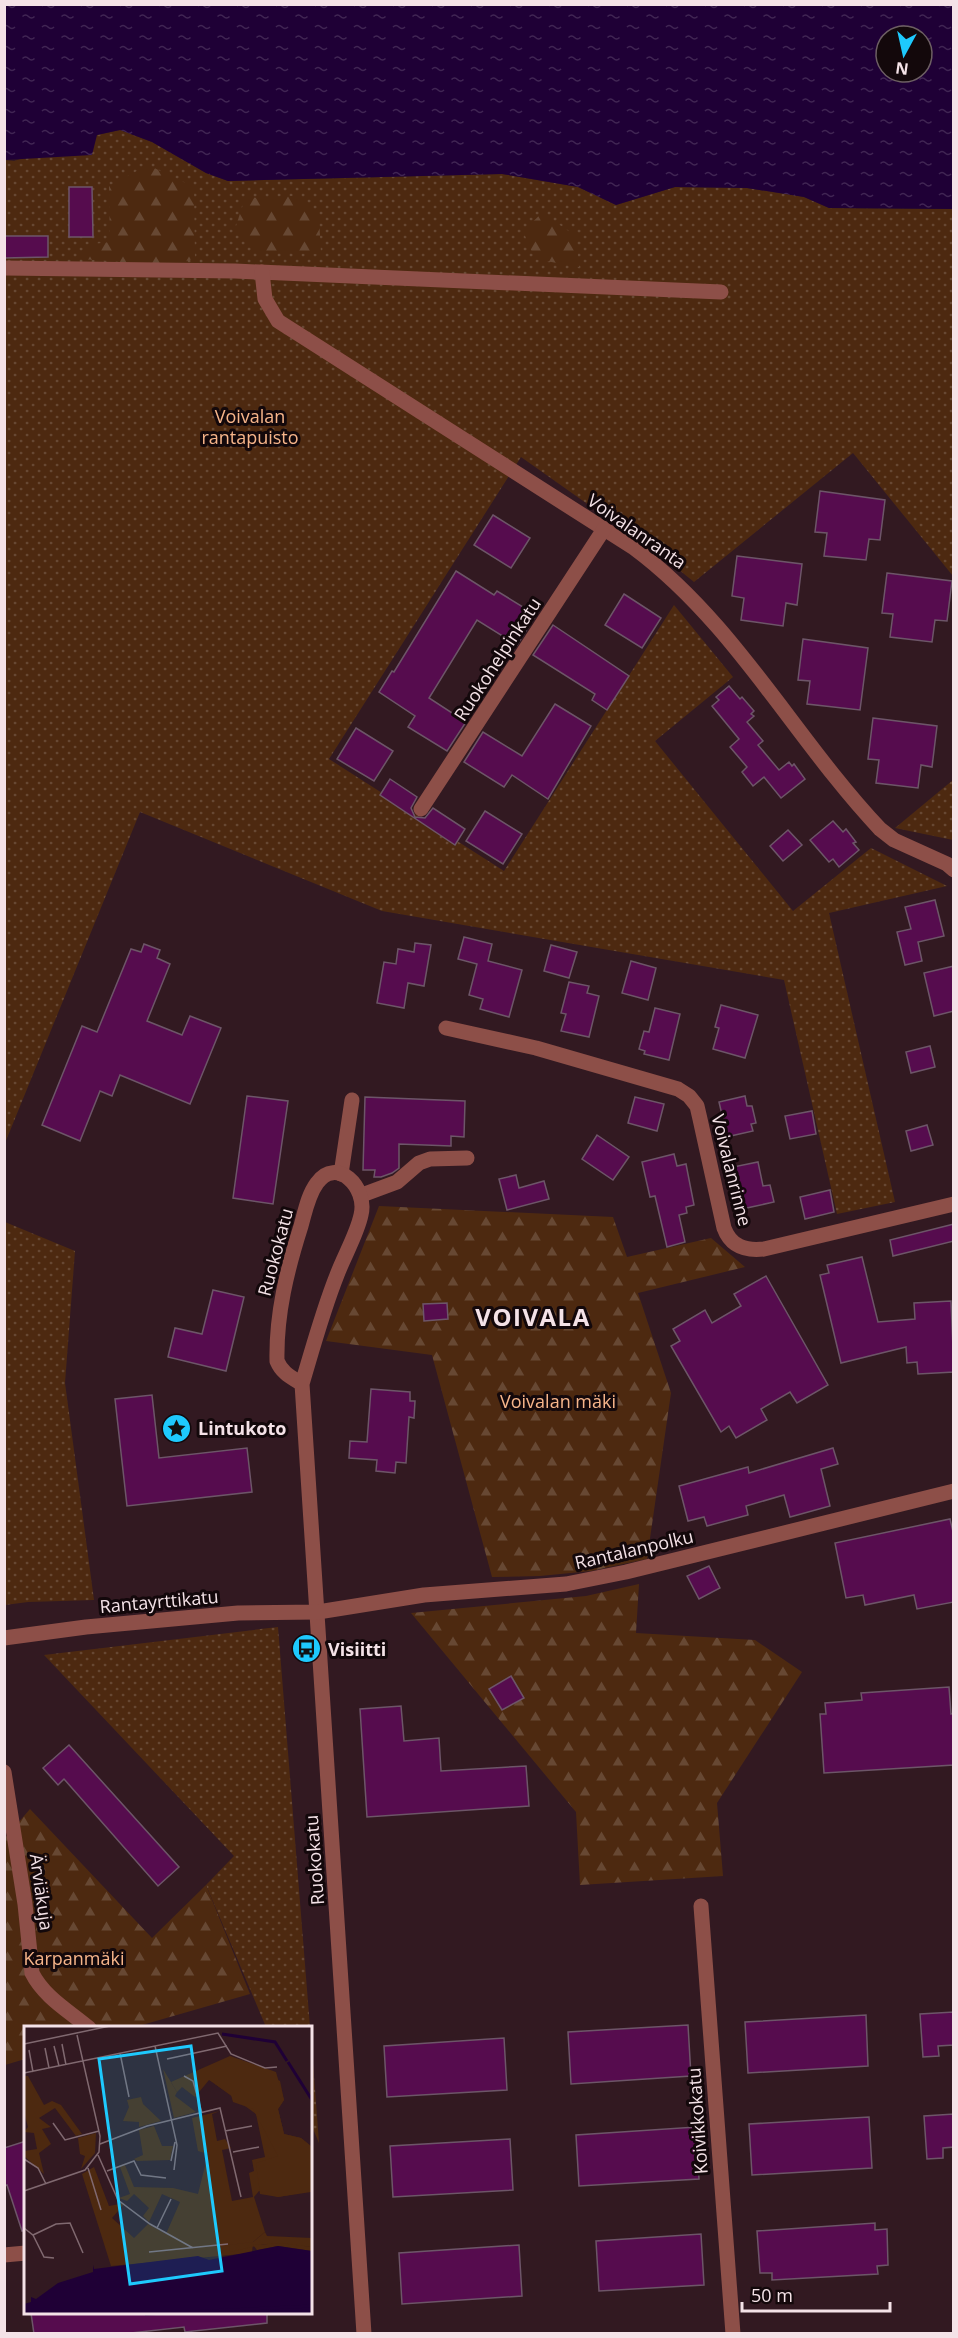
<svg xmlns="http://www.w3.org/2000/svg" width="958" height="2338" viewBox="0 0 958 2338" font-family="'Open Sans',sans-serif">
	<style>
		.grass { fill: url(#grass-dots) }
		.forest { fill: url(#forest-firs) }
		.water { fill: url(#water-ripples); fill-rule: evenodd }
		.building { fill: #560c4e; stroke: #6d5568; stroke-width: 1.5 }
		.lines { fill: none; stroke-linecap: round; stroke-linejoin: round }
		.minor { stroke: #8d4f48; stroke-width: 15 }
		.labels { text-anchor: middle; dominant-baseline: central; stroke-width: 6; stroke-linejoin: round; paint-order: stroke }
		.park-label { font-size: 18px; fill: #f7b58a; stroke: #13080b }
		.street-label { font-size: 18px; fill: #f4e2e7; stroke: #13080b }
		.poi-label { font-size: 18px; font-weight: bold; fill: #f4e2e7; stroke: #13080b; text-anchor: start }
		.district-label { font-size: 24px; font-weight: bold; letter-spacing: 1.5px; fill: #f4e2e7; stroke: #13080b }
		.inset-river { fill: none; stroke: #1f0036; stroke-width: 3 }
		.inset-road { fill: none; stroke: #806970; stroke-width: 1.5 }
		.view { fill: #1ec9fd; fill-opacity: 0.15; stroke: #1ec9fd; stroke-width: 3 }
		.inset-edge { fill: none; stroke: #f4e2e7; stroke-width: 3 }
	</style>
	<defs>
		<pattern id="grass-dots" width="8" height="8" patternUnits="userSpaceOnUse" patternTransform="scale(1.5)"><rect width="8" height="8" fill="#4d2910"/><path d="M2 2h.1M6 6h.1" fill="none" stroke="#674833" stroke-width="1.8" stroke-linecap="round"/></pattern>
		<pattern id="forest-firs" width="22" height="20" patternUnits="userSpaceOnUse" patternTransform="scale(1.5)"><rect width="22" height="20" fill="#4d2910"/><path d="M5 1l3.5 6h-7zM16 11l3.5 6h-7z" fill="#674833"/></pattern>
		<pattern id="water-ripples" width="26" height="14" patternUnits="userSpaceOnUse" patternTransform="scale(1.5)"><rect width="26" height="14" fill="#1f0036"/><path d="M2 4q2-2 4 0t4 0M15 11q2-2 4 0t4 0" fill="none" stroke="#402553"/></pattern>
	</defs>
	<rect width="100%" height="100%" fill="#321921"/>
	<!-- grass -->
	<g class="grass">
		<path d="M120 130 152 142 206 173 228 181 502 174 578 187 616 205 675 187 747 188 804 197 829 208 953 209V576L853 453 694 582 668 561 521 457 329 759 504 871 674 605 733 677 655 741 793 911 871 848 947 886 829 913 895 1202 837 1214 784 980 382 911 140 812 5 1143V160L14 161 97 135Z"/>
		<path d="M953 780V840L895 828Z"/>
		<path d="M5 1222 75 1251 65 1383 94 1600 28 1602 5 1605Z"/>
		<path d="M278 1627 310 2027H266L206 1885 234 1856 44 1655Z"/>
		<path d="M310 2036H311L319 2143 311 2124Z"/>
	</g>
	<!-- forest -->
	<g class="forest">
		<path d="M148 165 194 187 195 258 173 266 82 259 84 245 110 242 109 186Z"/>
		<path d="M296 196 319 218 321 254 255 252 235 229 245 198Z"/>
		<path d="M542 213 576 236 579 267 535 259 523 231Z"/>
		<path d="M379 1206 613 1217 627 1257 711 1238 745 1267 638 1293 671 1393 647 1559 591 1571 540 1576 492 1577 432 1355 326 1341Z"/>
		<path d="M639 1584 636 1633 755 1640 802 1672 717 1803 723 1876 580 1885 576 1812 411 1613 586 1596Z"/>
		<path d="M30 1809 152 1938 206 1885 250 1994 135 2027 26 2028 25 2059 5 2065V1838Z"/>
	</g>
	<!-- water -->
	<path class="water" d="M4 5H953V209L829 208 804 197 747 188 675 187 616 205 578 187 502 174 228 181 206 173 152 142 120 130 97 135 92 155 5 160ZM886 36H922V72H886Z"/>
	<!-- building -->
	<g class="building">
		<path d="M69 187H92L93 237H69Z"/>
		<path d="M4 236H48V257L4 258Z"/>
		<path d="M820 491 885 500 880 540 869 539 866 560 824 556 827 533 815 532Z"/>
		<path d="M493 515 530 538 511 568 474 545Z"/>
		<path d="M737 556 802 564 797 605 786 603 783 626 741 620 744 598 732 596Z"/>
		<path d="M456 571 494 595 497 591 536 615 517 645 477 620 429 698 466 722 447 751 408 727 415 716 379 692 392 671 394 672Z"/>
		<path d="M887 573 952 581 947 621 935 620 932 642 890 637 893 614 882 613Z"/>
		<path d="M624 594 661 618 642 648 605 625Z"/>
		<path d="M553 625 629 676 607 710 592 700 595 694 533 655Z"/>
		<path d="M803 639 868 648 860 710 807 704 810 681 798 680Z"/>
		<path d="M729 686 740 699 742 697 754 711 751 714 754 716 747 722 763 741 758 745 779 770 789 762 792 766 794 764 805 779 781 798 764 777 753 786 742 772 747 767 730 747 739 739 712 706 719 700 716 697Z"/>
		<path d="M555 704 591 726 548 799 512 775 504 787 464 762 483 732 522 756Z"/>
		<path d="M873 718 937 726 932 767 921 765 918 788 876 783 879 760 868 759Z"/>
		<path d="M356 728 393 751 374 781 337 759Z"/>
		<path d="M390 779 417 797 411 808 415 817 425 818 433 808 465 829 455 845 380 795Z"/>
		<path d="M485 811 522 834 503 864 466 841Z"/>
		<path d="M833 821 843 832 846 829 856 842 853 843 859 850 839 867 833 859 829 862 810 840Z"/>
		<path d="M788 830 802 845 783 861 770 846Z"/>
		<path d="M935 900 944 936 918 942 922 961 905 965 897 932 911 929 905 907Z"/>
		<path d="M464 937 492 944 488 961 522 970 509 1017 480 1009 483 999 469 995 477 964 458 959Z"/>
		<path d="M415 943 431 945 424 986 408 983 404 1008 377 1003 384 962 396 964 398 949 414 952Z"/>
		<path d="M144 944 160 950 157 958 170 964 147 1021 182 1035 190 1016 221 1028 190 1104 120 1075 112 1096 100 1091 80 1141 42 1125 82 1026 97 1032 131 949 141 952Z"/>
		<path d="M551 945 577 952 569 978 544 971Z"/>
		<path d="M631 961 656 968 648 1000 622 993Z"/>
		<path d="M954 966V1011L934 1016 924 973Z"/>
		<path d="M569 982 589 986 587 993 599 996 589 1037 561 1031 566 1014 561 1013Z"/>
		<path d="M721 1005 758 1015 745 1058 713 1049 719 1028 715 1027Z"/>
		<path d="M655 1008 680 1014 669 1060 644 1054 645 1051 639 1049 644 1031 649 1032Z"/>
		<path d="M930 1046 935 1067 911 1073 906 1052Z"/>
		<path d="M247 1096 288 1101 273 1204 233 1198Z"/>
		<path d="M745 1096 747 1106H752L756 1123 751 1124 753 1131 726 1137V1133L722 1134 719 1119H723L719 1102Z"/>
		<path d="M365 1097 465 1101 464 1137 451 1136V1146L399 1144V1168L392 1173 381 1177H374L375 1170H363Z"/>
		<path d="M635 1097 664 1104 657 1131 628 1123Z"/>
		<path d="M812 1111 816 1134 790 1139 785 1116Z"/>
		<path d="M927 1125 933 1145 911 1151 906 1131Z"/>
		<path d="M597 1135 629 1157 613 1180 582 1159Z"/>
		<path d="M674 1154 677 1166 686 1164 694 1205 686 1207 687 1213 679 1215 685 1242 667 1247 655 1196 650 1197 642 1162Z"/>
		<path d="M758 1162 763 1186 770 1185 774 1202 742 1209 733 1167Z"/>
		<path d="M516 1175 519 1188 544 1181 549 1199 507 1210 499 1179Z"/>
		<path d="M830 1190 834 1212 805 1219 800 1197Z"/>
		<path d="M954 1224V1241L893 1256 890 1240Z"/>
		<path d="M862 1257 878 1322 915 1319 914 1303 951 1301 954 1372 918 1374 917 1362 907 1363 906 1347 841 1363 820 1275 829 1273 827 1265Z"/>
		<path d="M766 1276 828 1385 797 1403 790 1392 761 1409 767 1420 736 1438 729 1426 721 1432 671 1346 680 1341 673 1329 705 1310 712 1323 741 1306 734 1294Z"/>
		<path d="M213 1290 244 1297 226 1371 168 1357 175 1328 202 1334Z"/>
		<path d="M447 1303 448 1319 424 1321 423 1304Z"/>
		<path d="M371 1389 410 1392V1401H415L414 1418 409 1417 406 1463 396 1462 395 1473 376 1471 377 1460 349 1458 350 1441 367 1442Z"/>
		<path d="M152 1395 159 1458 247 1448 252 1492 127 1506 115 1399Z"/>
		<path d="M833 1448 838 1464 821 1469 830 1506 790 1517 784 1495 746 1506 748 1515 707 1526 704 1517 688 1521 679 1486 748 1467 749 1473Z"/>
		<path d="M950 1519 954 1536V1602L917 1609 914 1595 865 1605 863 1595 846 1598 835 1543Z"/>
		<path d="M709 1566 720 1588 699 1599 687 1576Z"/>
		<path d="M511 1676 524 1698 502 1710 489 1689Z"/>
		<path d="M949 1687 951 1714 954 1713V1765L824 1773 820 1714H826L825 1703 862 1700 861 1693Z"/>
		<path d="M401 1706 404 1741 439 1738 441 1771 526 1766 529 1806 367 1817 360 1709Z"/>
		<path d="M69 1745 179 1867 158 1886 64 1779 58 1785 43 1768Z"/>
		<path d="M954 2012V2045L938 2046 939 2056 923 2057 920 2014Z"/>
		<path d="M866 2015 868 2066 748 2073 745 2022Z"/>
		<path d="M688 2025 691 2076 571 2084 568 2032Z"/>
		<path d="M504 2038 507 2090 387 2097 384 2046Z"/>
		<path d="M954 2114V2147L943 2148V2158L927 2159 924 2116Z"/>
		<path d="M869 2117 872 2168 752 2175 749 2124Z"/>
		<path d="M696 2127 699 2179 579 2186 576 2135Z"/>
		<path d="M510 2139 513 2190 393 2197 390 2146Z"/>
		<path d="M26 2141V2230L22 2231 7 2185 4 2186V2148Z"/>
		<path d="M875 2223V2230L887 2229 888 2265 877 2266 878 2274 772 2280V2273H760L757 2231Z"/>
		<path d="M701 2234 704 2285 599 2291 596 2241Z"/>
		<path d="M519 2245 522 2296 402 2304 399 2253Z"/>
		<path d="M31 2313H267V2323L185 2332 184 2327 122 2334H34Z"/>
	</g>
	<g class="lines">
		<!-- minor -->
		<g class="minor">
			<path d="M4 268 235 271 721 292"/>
			<path d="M262 272 265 299 278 321 634 548C735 623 795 739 880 829L894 840 947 864 954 870"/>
			<path d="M421 809 604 529"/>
			<path d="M446 1028 536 1048 678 1089 689 1096 697 1106 700 1119 724 1228C731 1247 746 1251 764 1249L954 1204"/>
			<path d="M341 1174 352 1100"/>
			<path d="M362 1195 397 1182 419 1163 430 1159 467 1158"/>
			<path d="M302 1384C291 1377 282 1373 277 1361 276 1314 287 1270 301 1226 305 1212 308 1195 317 1183 336 1156 368 1187 361 1215 357 1234 344 1256 337 1275 323 1310 313 1347 302 1384L364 2334"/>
			<path d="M4 1638 86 1627 238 1613 318 1612 424 1595 566 1584 626 1572 954 1491"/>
			<path d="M4 1772 25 1904 32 1973C44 1997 69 2011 89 2028"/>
			<path d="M701 1906 733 2334"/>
			<path d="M4 2255 26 2253"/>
		</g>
	</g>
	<!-- icons -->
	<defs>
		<symbol id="sight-disc" viewBox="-11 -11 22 22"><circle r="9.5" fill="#1ec9fd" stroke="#13080b"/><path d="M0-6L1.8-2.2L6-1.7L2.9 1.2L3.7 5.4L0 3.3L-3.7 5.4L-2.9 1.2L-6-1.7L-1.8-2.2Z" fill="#111"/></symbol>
		<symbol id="bus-disc" viewBox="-11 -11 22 22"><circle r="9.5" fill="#1ec9fd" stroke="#13080b"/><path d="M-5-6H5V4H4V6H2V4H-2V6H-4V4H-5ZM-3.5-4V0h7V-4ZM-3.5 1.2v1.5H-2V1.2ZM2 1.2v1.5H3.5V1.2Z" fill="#111"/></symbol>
	</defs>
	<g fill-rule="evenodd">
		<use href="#sight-disc" x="160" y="1412" width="33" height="33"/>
		<use href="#bus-disc" x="290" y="1632" width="33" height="33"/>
	</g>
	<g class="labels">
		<!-- park labels -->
		<g class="park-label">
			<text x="250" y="416">Voivalan<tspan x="250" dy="21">rantapuisto</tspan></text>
			<text x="558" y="1401">Voivalan mäki</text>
			<text x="74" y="1958">Karpanmäki</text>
		</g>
		<!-- street labels -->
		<g class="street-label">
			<text transform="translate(637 531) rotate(35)">Voivalanranta</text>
			<text transform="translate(497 659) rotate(-57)">Ruokohelpinkatu</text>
			<text transform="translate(732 1170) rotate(76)">Voivalanrinne</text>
			<text transform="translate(275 1252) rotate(-75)">Ruokokatu</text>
			<text transform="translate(634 1549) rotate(-13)">Rantalanpolku</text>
			<text transform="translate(159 1601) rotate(-5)">Rantayrttikatu</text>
			<text transform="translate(314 1860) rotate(-94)">Ruokokatu</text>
			<text transform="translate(42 1892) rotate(82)">Ärviäkuja</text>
			<text transform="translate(697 2121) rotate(-94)">Koivikkokatu</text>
		</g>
		<!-- poi labels -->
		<g class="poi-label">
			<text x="198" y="1428">Lintukoto</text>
			<text x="328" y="1649">Visiitti</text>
		</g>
		<!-- district labels -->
		<g class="district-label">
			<text x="533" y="1316">VOIVALA</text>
		</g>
	</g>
	<!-- overview -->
	<g transform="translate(24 2026)">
		<rect width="288" height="288" fill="#321921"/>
		<path d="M206 30 256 55 260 74 254 83 260 108 277 112 288 121 284 156 288 165 254 171 235 165 230 171 241 206 229 216 228 227 87 240 58 148 70 141 85 180 101 177 88 192 110 212 124 198 142 208 156 176 138 168 125 196 119 190 125 182 110 168 103 175 95 172 106 168 96 141 101 139 110 161 149 162 174 168 184 128 174 125 168 92 196 85 188 88 193 115 201 113 207 122 198 124 208 175 229 171 225 147 230 145 228 134 241 131 232 88 191 58ZM139 43 153 66 151 70 172 86 150 92ZM72 107 71 127 57 143 61 130 56 128 54 112Z" fill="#4d2910"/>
		<path d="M206 30 252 46 260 74 254 83 260 108 277 112 288 121 287 166 254 171 236 168 232 137 254 130 229 83 209 76 207 69 185 54 171 71 158 61 153 66 147 56ZM0 50H4L20 79 28 75 37 79 58 108 52 110 31 82 15 92 27 101 18 103 27 118 15 127 20 148 0 130V125L13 123 10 107 0 106 4 101 0 86ZM117 71 119 78 137 95 115 101V96L99 95 105 81 103 74ZM130 100 138 120H149L146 134 113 135 110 133 119 129 115 104ZM241 206 243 210 288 212V221L241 218 206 226 205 219 229 216Z" fill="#4d2910"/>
		<path d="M257 217 288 221V225L254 220 233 224 229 219Z" fill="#4d2910"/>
		<path d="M254 220 288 225V288H0V278L7 276V271L12 273 34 257 69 246V239L70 243 174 230 185 234Z" fill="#1f0036"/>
		<path class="inset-river" d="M198 8 251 16 263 35M264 36 288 74M121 288 288 280"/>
		<path class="inset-road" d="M0 18 86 0M38 18 42 39M30 20 35 40M131 20 153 119 150 144M21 22 25 42M5 24 9 46M96 27 105 71M143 33 203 20M0 47 194 7 207 28 241 42 253 41M160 50 169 55 178 87M29 97 41 114 75 105M201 105 228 100M76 118 123 100 196 82 217 171M209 126 235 121M74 129 94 174 126 198 169 222M0 133 14 142 22 158M147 135 151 116M64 142 77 184M83 145 110 135 117 149 142 152M0 165 61 144 75 126 76 110 53 9M0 202 9 209 32 198 46 197 59 227M133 202 147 173M9 209 20 231 30 232M125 226 204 218"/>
		<path class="view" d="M167 20 198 245 106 258 75 33Z"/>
		<rect width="288" height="288" class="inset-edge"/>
	</g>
	<!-- border -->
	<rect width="958" height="2338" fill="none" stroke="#f4e2e7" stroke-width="12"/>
	<!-- north arrow -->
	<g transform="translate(904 54) rotate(188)"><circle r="28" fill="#13080b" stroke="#6d5f63" stroke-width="1.5"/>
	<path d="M0-4.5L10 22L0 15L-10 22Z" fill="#1ec9fd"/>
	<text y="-9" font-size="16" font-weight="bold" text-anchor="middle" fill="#f4e2e7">N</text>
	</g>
	<!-- scale -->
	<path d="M742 2302v9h148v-9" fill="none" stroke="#f4e2e7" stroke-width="3"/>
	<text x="751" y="2302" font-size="18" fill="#f4e2e7" stroke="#13080b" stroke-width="4.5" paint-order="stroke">50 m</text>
</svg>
